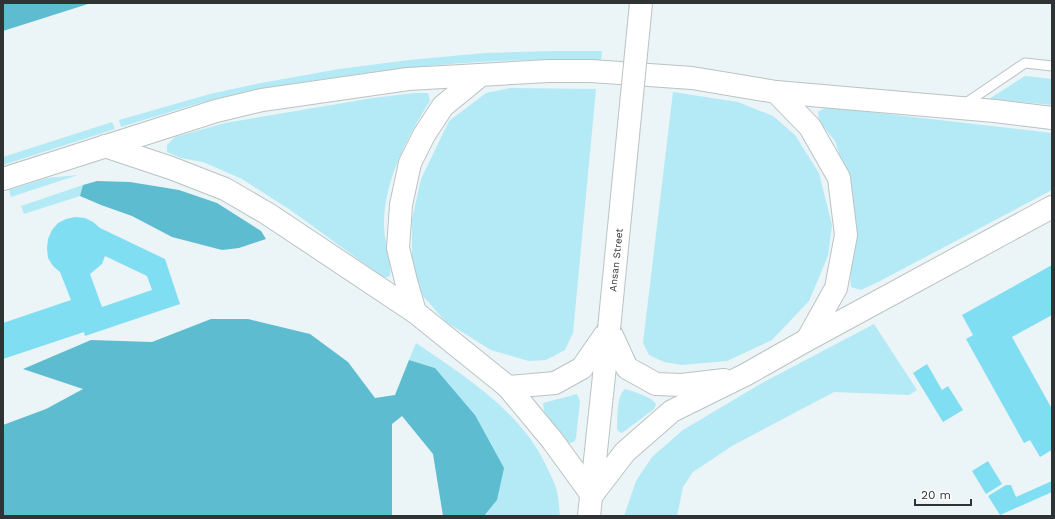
<svg xmlns="http://www.w3.org/2000/svg" width="1055" height="519" viewBox="0 0 1055 519" font-family="'Work Sans',sans-serif">
	<style>
		.green { fill: #b4eaf5 }
		.forest { fill: #5dbccf }
		.building { fill: #80def2; fill-rule: evenodd }
		.lines { fill: none; stroke-linecap: round; stroke-linejoin: round }
		.lane-casing { stroke: #bac3c4; stroke-width: 11 }
		.secondary-casing { stroke: #bac3c4; stroke-width: 24 }
		.primary-casing { stroke: #bac3c4; stroke-width: 24 }
		.lane { stroke: #fff; stroke-width: 9 }
		.secondary { stroke: #fff; stroke-width: 22 }
		.primary { stroke: #fff; stroke-width: 22 }
		.primary-bridge-casing { stroke: #bac3c4; stroke-width: 24; stroke-linecap: butt }
		.primary-bridge { stroke: #fff; stroke-width: 22 }
		.labels { text-anchor: middle; dominant-baseline: central; stroke-width: 3; stroke-linejoin: round; paint-order: stroke }
		.street-label { font-size: 10px; fill: #303334; stroke: #fff }
	</style>
	<rect width="100%" height="100%" fill="#ebf4f6"/>
	<!-- green -->
	<g class="green">
		<path d="M557 51H602L601 60C500 57 399 66 300 83 270 88 240 93 211 100 181 108 151 118 121 127L119 120 210 94 256 84 339 69 409 60 485 53Z"/>
		<path d="M1025 76 1052 79V105L989 99Z"/>
		<path d="M510 88 596 89 573 333 565 350 546 360 529 361 491 350 446 322 423 296 412 267V219L421 179 449 121 486 93Z"/>
		<path d="M673 92 738 102 773 116 795 135 819 173 832 225 828 256 809 301 772 340 727 361 682 365 664 362 649 355 643 343Z"/>
		<path d="M415 93H428L430 101C407 137 384 181 384 225 384 242 392 259 390 276L384 278 289 209 242 179 203 162 181 158 167 152V145L175 137 225 123 373 98Z"/>
		<path d="M826 107 1052 133V190L880 281 861 290 851 287 845 171 835 141 819 121 818 112Z"/>
		<path d="M112 122 115 129 3 165V157Z"/>
		<path d="M78 175 11 197 9 190 47 178Z"/>
		<path d="M83 185 80 196 24 214 21 206Z"/>
		<path d="M874 324 917 390 909 395 834 392 732 446 693 472 683 487 677 516H624L636 481 652 457 683 430 762 383Z"/>
		<path d="M416 343C467 378 524 413 549 472 552 478 556 485 557 492 559 500 559 508 560 516H484L497 500 475 415 435 368 409 360Z"/>
		<path d="M625 389C633 391 652 397 656 404L654 409 622 433 618 431 617 429C618 418 616 396 625 389Z"/>
		<path d="M577 394 580 401 576 438 574 442 569 443 565 440 544 411 543 403Z"/>
	</g>
	<!-- forest -->
	<g class="forest">
		<path d="M3 3H91L3 31Z"/>
		<path d="M97 181 130 182 179 190 217 203 261 231 266 239 239 248 222 250 172 237 132 216 101 205 80 196 83 185Z"/>
		<path d="M211 319H248L310 334 348 362 375 398 395 395 409 360 435 368 475 415 504 468 497 500 484 516H443L433 454 402 416 392 424V516H3V425L46 409 83 389 23 369 91 340 152 342Z"/>
	</g>
	<!-- building -->
	<g class="building">
		<path d="M75 217 85 218 93 222 100 228 165 259 180 304 85 336 84 332 3 359V323L71 300 60 272 53 266 48 258 47 248 48 239 52 230 58 223 66 219ZM105 256 147 276 152 290 102 307 90 274 102 264Z"/>
		<path d="M1052 265V315L1012 337 1052 409V450L1040 457 1030 440 1024 443 966 339 973 335 962 315Z"/>
		<path d="M927 364 942 390 948 386 963 410 943 422 913 373Z"/>
		<path d="M988 461 1002 484 986 494 972 471Z"/>
		<path d="M1052 481V492L1000 515 988 496 1006 485H1011L1016 497Z"/>
	</g>
	<g class="lines">
		<defs>
			<path id="lane" d="M963 105 1025 63 1052 66"/>
			<g id="secondary">
				<path d="M776 92 810 127 839 178 846 235 836 288 807 340"/>
				<path d="M105 146 171 168 225 189 268 214 415 312 508 387 552 440 592 495 625 452 672 411 745 375 807 340 1052 207"/>
				<path d="M3 179 216 111 262 100 408 79 548 71H591L692 78 776 92 995 111 1052 118"/>
				<path d="M415 312 406 281 398 248 401 205 410 163 424 135 443 106 481 75"/>
				<path d="M609 329 627 368 656 384 682 385 724 380"/>
				<path d="M508 387 555 383 582 368 609 329"/>
			</g>
			<path id="primary" d="M589 516 609 329"/>
		</defs>
		<!-- lane casing -->
		<use href="#lane" class="lane-casing"/>
		<!-- secondary casing -->
		<use href="#secondary" class="secondary-casing"/>
		<!-- primary casing -->
		<use href="#primary" class="primary-casing"/>
		<!-- lane -->
		<use href="#lane" class="lane"/>
		<!-- secondary -->
		<use href="#secondary" class="secondary"/>
		<!-- primary -->
		<use href="#primary" class="primary"/>
		<defs>
			<path id="primary-bridge" d="M609 329 641 3"/>
		</defs>
		<!-- primary-bridge casing -->
		<use href="#primary-bridge" class="primary-bridge-casing"/>
		<!-- primary-bridge -->
		<use href="#primary-bridge" class="primary-bridge"/>
	</g>
	<g class="labels">
		<!-- street labels -->
		<g class="street-label">
			<text transform="translate(616 260) rotate(-84)">Ansan Street</text>
		</g>
	</g>
	<!-- border -->
	<rect width="1055" height="519" fill="none" stroke="#303334" stroke-width="8"/>
	<!-- scale -->
	<path d="M915 499v6h56v-6" fill="none" stroke="#303334" stroke-width="2"/>
	<text x="921" y="499" font-size="12" fill="#303334" stroke="#ffffff" stroke-width="3" paint-order="stroke">20 m</text>
</svg>
